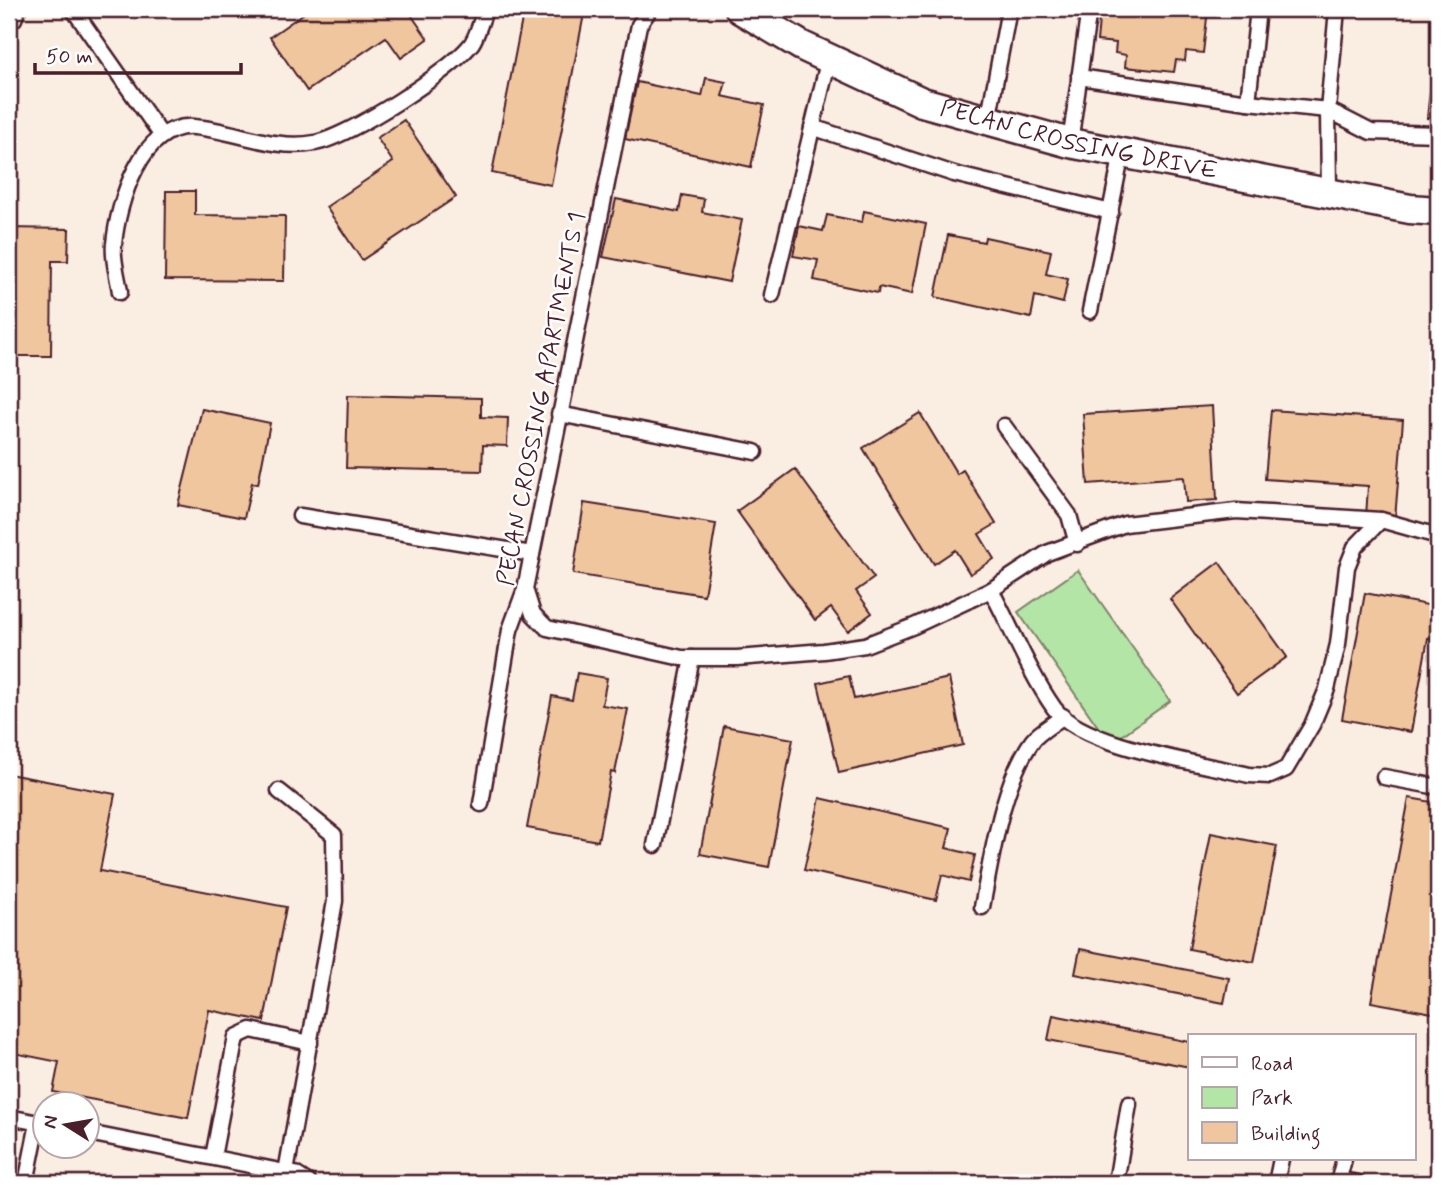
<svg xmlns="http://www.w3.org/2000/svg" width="1447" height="1192" viewBox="0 0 1447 1192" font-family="Mynerve,sans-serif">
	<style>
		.green { fill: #b2e5a6; stroke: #7e8268; stroke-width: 2 }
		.building { fill: #f0c69f; stroke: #4a1f2b; stroke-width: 2 }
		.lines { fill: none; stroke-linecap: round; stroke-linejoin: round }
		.lane-casing { stroke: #4a1f2b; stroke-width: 19 }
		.street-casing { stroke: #4a1f2b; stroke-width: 33 }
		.lane { stroke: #fff; stroke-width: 14 }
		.street { stroke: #fff; stroke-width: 28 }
		.labels { text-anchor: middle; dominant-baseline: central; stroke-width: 5; stroke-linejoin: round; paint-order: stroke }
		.street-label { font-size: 24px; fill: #4a1f2b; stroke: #fff }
	</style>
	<rect width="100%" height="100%" fill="#faeee2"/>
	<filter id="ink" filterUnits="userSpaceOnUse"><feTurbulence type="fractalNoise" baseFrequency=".0143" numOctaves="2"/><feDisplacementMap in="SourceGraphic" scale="14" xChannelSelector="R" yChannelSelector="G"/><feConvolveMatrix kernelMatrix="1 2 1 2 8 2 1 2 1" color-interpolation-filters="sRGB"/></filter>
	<g filter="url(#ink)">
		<!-- green -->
		<path class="green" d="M1078 570 1170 701 1110 744 1018 612Z"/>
		<!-- building -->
		<g class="building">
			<path d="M310 9H407L428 39 401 58 386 37 307 91 270 37Z"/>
			<path d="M524 9H558L584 14 551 185 492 173Z"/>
			<path d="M919 9H945L939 20Z"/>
			<path d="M1100 9H1208L1203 53 1186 51 1185 61 1176 60 1174 72 1125 67 1126 55 1115 53 1116 43 1097 41Z"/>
			<path d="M1436 35H1438V119L1427 118Z"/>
			<path d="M706 78 726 82 722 96 764 105 751 167 625 139 637 82 702 96Z"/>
			<path d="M404 120 456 197 362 260 326 207 393 162 377 138Z"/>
			<path d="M166 191H195V215L285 216 284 281 165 280Z"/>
			<path d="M682 195 704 199 702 212 742 220 729 282 603 257 616 199 679 212Z"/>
			<path d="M864 211 926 224 912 294 879 287 878 293 814 280 818 260 793 256 799 226 823 231 827 215 862 222Z"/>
			<path d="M9 228 69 229 68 261H52L51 356H9Z"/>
			<path d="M948 235 984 242 985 237 1051 251 1046 274 1068 279 1063 303 1035 296 1031 318 935 297Z"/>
			<path d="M348 395 481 398V417L508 418 507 446 483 445 482 471 346 468Z"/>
			<path d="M1212 406 1217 500 1186 502 1184 477 1088 484 1083 414Z"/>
			<path d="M202 409 270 423 258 484 252 483 244 518 178 505Z"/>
			<path d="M1271 410 1403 420 1395 519 1366 517 1368 486 1265 479Z"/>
			<path d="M920 413 957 474 963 470 996 524 979 534 994 559 970 574 955 550 934 564 863 448Z"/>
			<path d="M795 469 874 578 856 591 872 613 848 631 831 608 815 620 737 511Z"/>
			<path d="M584 503 716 524 704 595 573 574Z"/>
			<path d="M1219 562 1287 657 1237 693 1170 599Z"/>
			<path d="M1365 593 1438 607V640L1428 638 1411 732 1342 719Z"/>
			<path d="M577 673 607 678 602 705 628 709 615 773 611 772 598 841 527 828 552 696 572 700Z"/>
			<path d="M849 676 854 699 949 678 963 745 839 773 818 683Z"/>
			<path d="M724 726 793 739 769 867 700 854Z"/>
			<path d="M9 774 115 794 100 871 286 907 264 1021 209 1010 188 1118 53 1092 59 1062 9 1052Z"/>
			<path d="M820 798 951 828 946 848 975 855 969 882 942 875 936 900 804 870Z"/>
			<path d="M1409 798 1438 803V1014L1371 1002Z"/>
			<path d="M1211 833 1277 846 1254 962 1189 949Z"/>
			<path d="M1080 949 1229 978 1224 1003 1075 974Z"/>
			<path d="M1053 1015 1190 1042V1067L1048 1040Z"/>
		</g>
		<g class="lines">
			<defs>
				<g id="lane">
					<path d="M73 9 162 136"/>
					<path d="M650 9 639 25 525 589 533 614 547 628 682 658H737L824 651 865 645 914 626 991 590 1047 553 1125 524 1236 511 1381 520 1438 536"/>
					<path d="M1258 9 1248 102 1328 110 1337 9"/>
					<path d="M9 22 14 19 18 9"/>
					<path d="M1079 77 1248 102"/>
					<path d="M988 121 1009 9"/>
					<path d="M812 127 954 174 1111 212"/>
					<path d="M1070 143 1089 9"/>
					<path d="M1329 193 1328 110 1371 132 1438 134"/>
					<path d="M120 292C118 277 112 259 114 244 118 203 141 123 194 127 235 130 273 151 315 143 349 137 452 71 472 43 478 34 481 19 486 9"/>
					<path d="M772 295 829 58"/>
					<path d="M1090 311 1122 153"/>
					<path d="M559 414 755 452"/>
					<path d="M1004 426 1069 515 1077 544"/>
					<path d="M300 516 532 554"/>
					<path d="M991 590C1011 627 1030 674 1054 708 1082 747 1201 763 1249 775L1270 776 1286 769 1312 725 1327 689 1338 644 1347 567 1355 547 1381 520"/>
					<path d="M1384 777 1438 787"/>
					<path d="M279 791 334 835 335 901 286 1172"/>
					<path d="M481 804 510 630 525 589"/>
					<path d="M655 845 692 658"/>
					<path d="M982 907C992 856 1002 782 1033 740 1040 731 1054 724 1063 716"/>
					<path d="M9 1117 44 1124"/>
					<path d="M88 1133 295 1174 309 1183"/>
					<path d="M213 1157 236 1037 251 1030 310 1043"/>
					<path d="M1339 1180 1358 1183"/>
					<path d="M26 1183 38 1123"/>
					<path d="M1116 1183 1129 1104"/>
					<path d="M1276 1183 1281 1159"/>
					<path d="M1338 1183 1344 1159"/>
				</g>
				<g id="street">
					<path id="s1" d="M740 9 802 46 922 102 1070 143 1410 209 1438 211"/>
				</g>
			</defs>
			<!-- lane casing -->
			<use href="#lane" class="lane-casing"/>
			<!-- street casing -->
			<use href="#street" class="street-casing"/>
			<!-- lane -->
			<use href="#lane" class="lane"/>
			<!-- street -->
			<use href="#street" class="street"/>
		</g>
	</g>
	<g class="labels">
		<!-- street labels -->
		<g class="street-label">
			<text stroke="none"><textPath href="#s1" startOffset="366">PECAN CROSSING DRIVE</textPath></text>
			<text transform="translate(542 399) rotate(-79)">PECAN CROSSING APARTMENTS 1</text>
		</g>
	</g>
	<!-- margin -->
	<rect width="1447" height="1192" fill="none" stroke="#fff" stroke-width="35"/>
	<rect x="18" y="18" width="1412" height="1157" fill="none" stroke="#4a1f2b" stroke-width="2.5" filter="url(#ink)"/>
	<!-- legend -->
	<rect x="1188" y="1034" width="228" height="126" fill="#ffffff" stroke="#b7a5aa" stroke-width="2"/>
	<rect x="1202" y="1057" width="35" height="10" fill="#ffffff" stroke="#b7a5aa" stroke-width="2"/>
	<text x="1251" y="1070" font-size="21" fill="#4a1f2b">Road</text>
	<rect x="1202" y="1087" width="35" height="21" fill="#b2e5a6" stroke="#b7a5aa" stroke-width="2"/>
	<text x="1251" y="1104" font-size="21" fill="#4a1f2b">Park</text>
	<rect x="1202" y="1122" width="35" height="21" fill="#f0c69f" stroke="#b7a5aa" stroke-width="2"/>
	<text x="1251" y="1140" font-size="21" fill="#4a1f2b">Building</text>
	<!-- north arrow -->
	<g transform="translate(66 1125) rotate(281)"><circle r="33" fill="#ffffff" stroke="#b7a5aa" stroke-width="2"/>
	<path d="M0-5L12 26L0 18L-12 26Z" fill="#4a1f2b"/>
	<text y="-10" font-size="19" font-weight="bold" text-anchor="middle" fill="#4a1f2b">N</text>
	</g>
	<!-- scale -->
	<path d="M35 63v10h206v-10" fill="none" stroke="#4a1f2b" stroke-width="3.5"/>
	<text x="46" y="63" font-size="21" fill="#4a1f2b" stroke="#ffffff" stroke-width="5" paint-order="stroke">50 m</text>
</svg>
